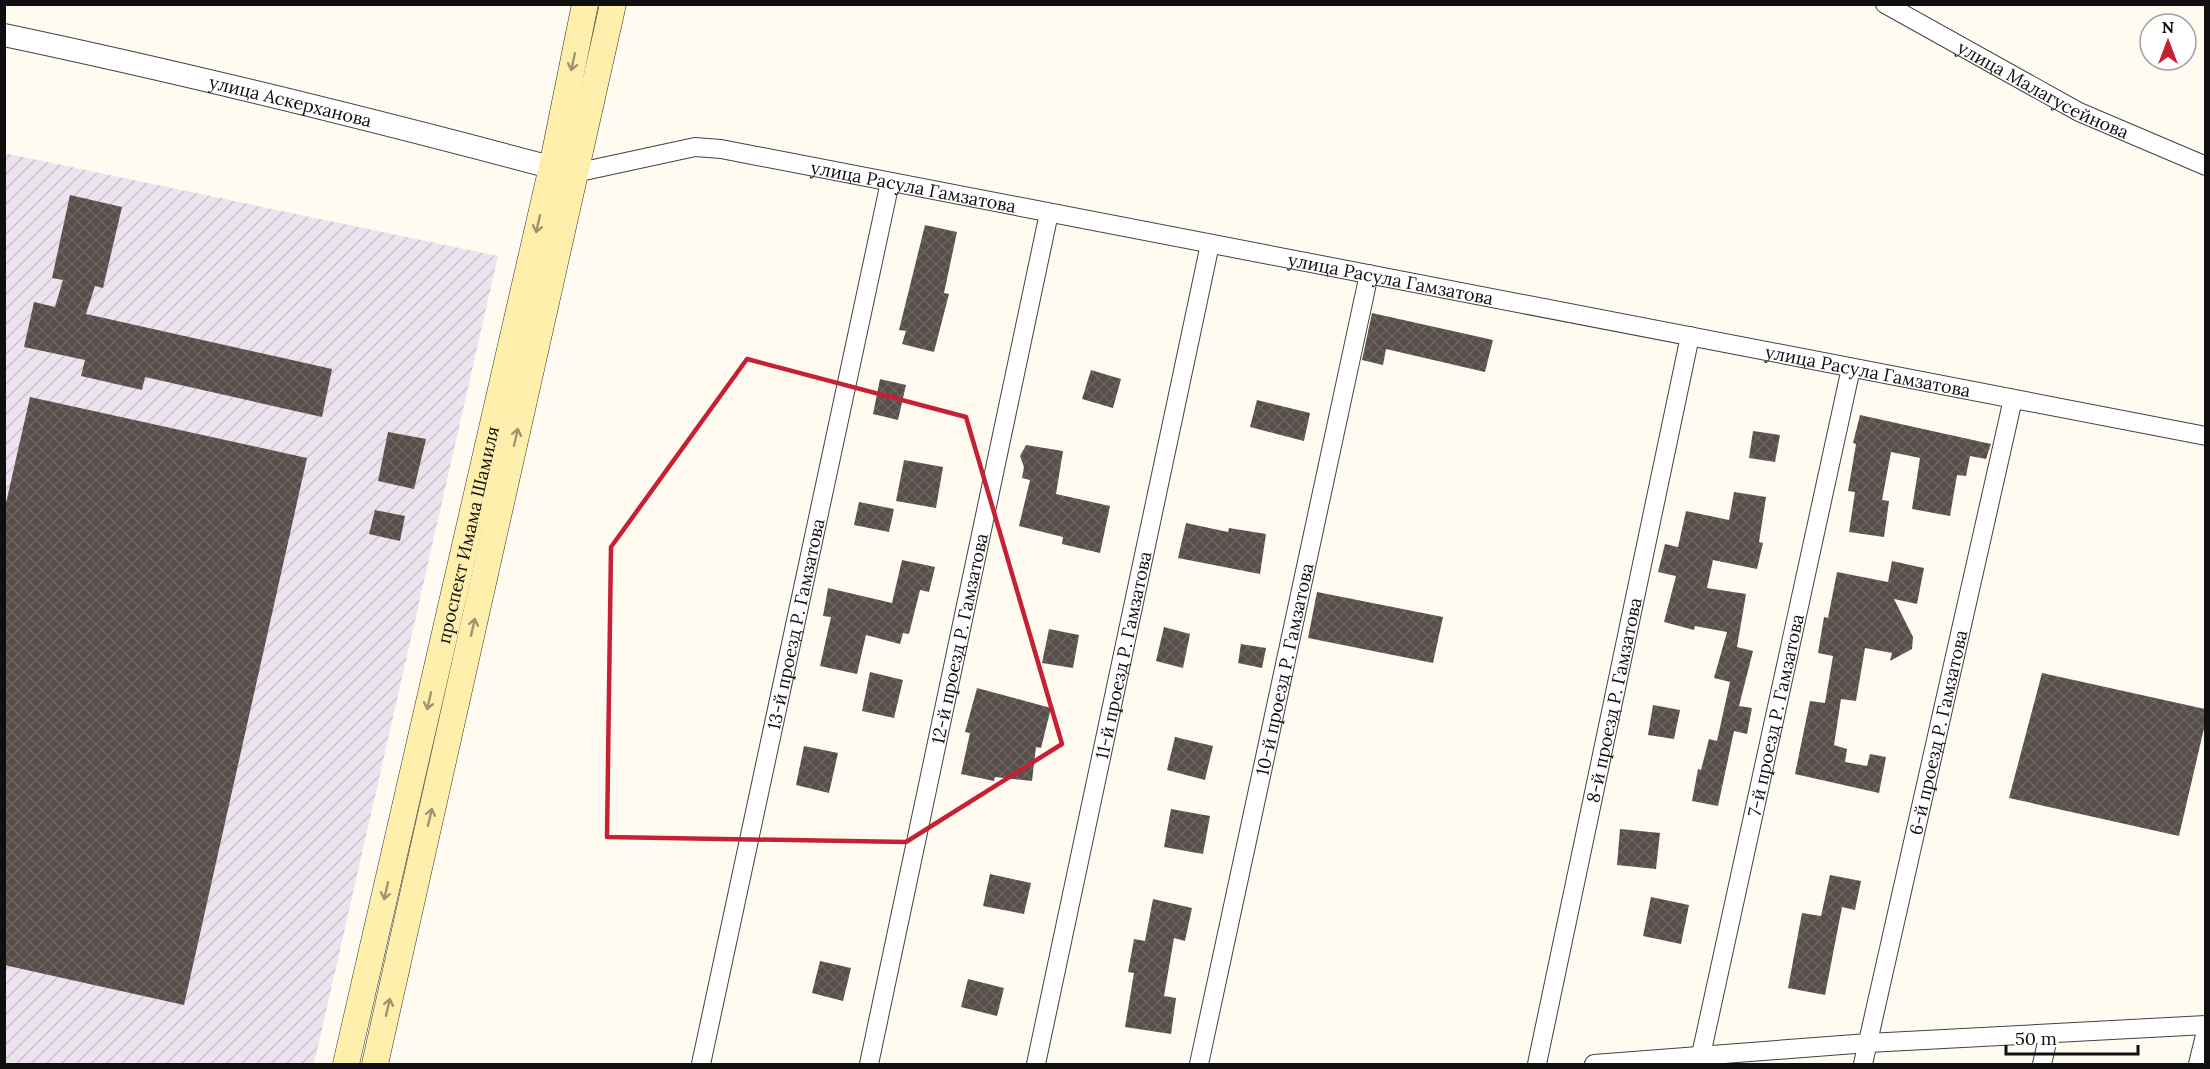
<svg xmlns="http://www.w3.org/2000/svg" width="2210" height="1069" viewBox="0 0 2210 1069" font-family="Lora,serif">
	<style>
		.industrial { fill: url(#industrial-furrows) }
		.building { fill: url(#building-cross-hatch) }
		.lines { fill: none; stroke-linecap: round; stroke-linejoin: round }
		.minor-casing { stroke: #424242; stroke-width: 20 }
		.tertiary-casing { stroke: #424242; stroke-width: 24 }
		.secondary-casing { stroke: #313131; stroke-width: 27 }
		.minor { stroke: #fff; stroke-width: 18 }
		.tertiary { stroke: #fff; stroke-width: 22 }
		.secondary { stroke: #ffefac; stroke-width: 26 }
		.oneway { stroke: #9f956d }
		.marked { fill: none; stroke: #c62035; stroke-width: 4.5; stroke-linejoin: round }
		.labels { text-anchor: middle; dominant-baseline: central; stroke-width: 6; stroke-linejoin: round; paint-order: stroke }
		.street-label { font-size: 18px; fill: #0f0f0f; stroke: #fff }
	</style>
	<defs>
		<pattern id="industrial-furrows" width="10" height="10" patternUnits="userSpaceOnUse" patternTransform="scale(1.5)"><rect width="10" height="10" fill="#ece3ee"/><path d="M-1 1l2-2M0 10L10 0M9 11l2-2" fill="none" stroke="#c9c2cb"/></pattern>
		<pattern id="building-cross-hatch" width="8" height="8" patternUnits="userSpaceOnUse" patternTransform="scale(1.5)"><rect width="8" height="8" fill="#584f4b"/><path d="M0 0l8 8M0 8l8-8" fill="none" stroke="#6b6461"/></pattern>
	</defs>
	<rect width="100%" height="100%" fill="#fffbf1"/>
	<!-- industrial -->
	<path class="industrial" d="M4 153 498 256 314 1064H5Z"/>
	<!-- building -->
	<g class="building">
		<path d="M70 195 122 207 103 288 95 286 86 314 332 369 322 417 145 377 142 390 81 376 85 360 24 347 34 302 55 307 63 280 52 278Z"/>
		<path d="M925 225 957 232 944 293 949 294 934 352 902 344 906 331 899 330Z"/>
		<path d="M1372 313 1493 340 1485 372 1386 349 1383 365 1362 360Z"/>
		<path d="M1091 370 1121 379 1113 408 1082 399Z"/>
		<path d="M880 379 906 385 898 420 873 414Z"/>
		<path d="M30 397 307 458 184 1005 4 965V512Z"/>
		<path d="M1257 400 1310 413 1304 441 1250 427Z"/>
		<path d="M1860 415 1991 444 1986 459 1970 456 1966 476 1957 475 1950 516 1912 509 1920 458 1891 452 1882 500 1889 501 1884 537 1849 532 1855 492 1848 491 1856 444 1853 443Z"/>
		<path d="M1753 431 1780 435 1775 462 1749 458Z"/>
		<path d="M388 432 426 439 414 489 378 481Z"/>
		<path d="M1026 445 1063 451 1056 494 1110 506 1100 553 1062 544 1063 537 1019 526 1030 480 1022 478 1024 467 1020 456Z"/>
		<path d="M904 460 943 467 936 508 896 501Z"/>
		<path d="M1734 492 1766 497 1759 542 1763 543 1757 569 1713 560 1707 588 1746 594 1737 647 1753 651 1739 706 1752 708 1747 734 1734 731 1718 806 1692 801 1698 769 1701 770 1709 739 1717 741 1730 682 1714 678 1727 632 1695 626 1694 630 1664 622 1676 576 1658 572 1665 544 1678 547 1686 511 1729 520Z"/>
		<path d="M859 502 894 509 889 532 854 525Z"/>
		<path d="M375 510 405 516 400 541 369 534Z"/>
		<path d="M1186 523 1228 532 1229 528 1266 534 1260 574 1178 558Z"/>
		<path d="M902 560 935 567 929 592 920 590 909 634 903 633 900 644 866 635 857 674 820 666 831 617 823 616 828 588 892 603Z"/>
		<path d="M1892 561 1924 568 1917 604 1894 599 1913 637 1912 649 1890 661 1892 653 1865 648 1856 701 1841 699 1834 745 1847 749 1845 762 1867 766 1870 754 1886 757 1879 793 1795 774 1810 701 1825 703 1833 656 1818 653 1824 617 1828 618 1837 572 1888 582Z"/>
		<path d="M1317 592 1443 617 1433 663 1308 638Z"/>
		<path d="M1164 627 1190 634 1183 668 1156 661Z"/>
		<path d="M1049 629 1079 635 1073 668 1042 663Z"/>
		<path d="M1241 644 1266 648 1262 668 1238 663Z"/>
		<path d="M870 672 903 680 894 718 862 711Z"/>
		<path d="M2042 673 2205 709V724L2179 836 2009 798Z"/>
		<path d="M977 688 1051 708 1041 748 1036 747 1032 781 995 777 994 781 961 774 970 733 965 732Z"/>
		<path d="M1653 705 1680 710 1674 739 1648 735Z"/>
		<path d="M1175 737 1213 746 1205 780 1167 770Z"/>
		<path d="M804 746 838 753 829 793 796 785Z"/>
		<path d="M1171 809 1210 816 1203 854 1164 847Z"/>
		<path d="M1620 829 1660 833 1656 869 1617 865Z"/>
		<path d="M990 874 1031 883 1024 914 983 906Z"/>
		<path d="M1830 875 1861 881 1855 910 1842 907 1825 995 1788 988 1802 913 1821 916Z"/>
		<path d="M1651 897 1689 905 1681 944 1643 936Z"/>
		<path d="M1153 899 1192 908 1185 941 1174 938 1164 996 1176 998 1171 1034 1125 1027 1134 973 1128 972 1134 939 1145 941Z"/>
		<path d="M820 961 851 968 843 1001 812 993Z"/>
		<path d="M968 979 1004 988 997 1016 961 1007Z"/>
	</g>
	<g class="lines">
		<defs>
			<g id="minor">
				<path id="s1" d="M1885 4 2079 112 2206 166"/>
				<path id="s2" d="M575 173 695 147 721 149 2206 436"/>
				<path id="s3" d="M701 1064 890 182"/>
				<path id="s4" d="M869 1064 1049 213"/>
				<path id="s5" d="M1036 1064 1210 244"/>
				<path id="s6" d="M1199 1064 1369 274"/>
				<path id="s7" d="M1537 1064 1690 336"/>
				<path d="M1594 1064 1868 1043 2206 1025"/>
				<path id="s8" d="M1699 1064 1851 368"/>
				<path id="s9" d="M1863 1064 2013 399"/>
				<path d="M2042 1064 2049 1034"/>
				<path d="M2198 1064 2206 1031"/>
			</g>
			<g id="tertiary">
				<path id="s10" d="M4 35C194 75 382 122 569 172"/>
			</g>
			<g id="secondary">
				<path id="s11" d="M346 1064 552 167 585 4"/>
				<path d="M375 1064 613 4"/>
			</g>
		</defs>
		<!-- minor casing -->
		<use href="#minor" class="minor-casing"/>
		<!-- tertiary casing -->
		<use href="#tertiary" class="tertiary-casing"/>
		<!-- secondary casing -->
		<use href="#secondary" class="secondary-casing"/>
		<!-- minor -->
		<use href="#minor" class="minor"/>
		<!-- tertiary -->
		<use href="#tertiary" class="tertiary"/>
		<!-- secondary -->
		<use href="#secondary" class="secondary"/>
	</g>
	<!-- one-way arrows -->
	<defs><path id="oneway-shaft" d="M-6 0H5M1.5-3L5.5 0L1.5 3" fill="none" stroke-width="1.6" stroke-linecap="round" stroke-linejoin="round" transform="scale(1.5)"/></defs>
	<g class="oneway">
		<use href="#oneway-shaft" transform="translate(573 62) rotate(102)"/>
		<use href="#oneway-shaft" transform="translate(538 224) rotate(103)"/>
		<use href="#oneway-shaft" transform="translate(516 437) rotate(-77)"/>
		<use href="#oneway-shaft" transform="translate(473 627) rotate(-77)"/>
		<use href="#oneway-shaft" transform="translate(429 701) rotate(103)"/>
		<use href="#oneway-shaft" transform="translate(430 817) rotate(-77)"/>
		<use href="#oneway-shaft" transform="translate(386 891) rotate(103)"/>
		<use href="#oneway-shaft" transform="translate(388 1007) rotate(-77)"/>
	</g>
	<!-- marked area -->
	<path class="marked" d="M747 359 966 417 1062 744 906 842 607 837 611 547Z"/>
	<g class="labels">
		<!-- street labels -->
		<g class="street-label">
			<text stroke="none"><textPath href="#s1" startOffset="180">улица Малагусейнова</textPath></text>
			<text stroke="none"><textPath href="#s10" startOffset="294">улица Аскерханова</textPath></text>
			<text stroke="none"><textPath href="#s2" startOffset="345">улица Расула Гамзатова</textPath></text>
			<text stroke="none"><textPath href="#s2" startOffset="831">улица Расула Гамзатова</textPath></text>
			<text stroke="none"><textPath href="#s2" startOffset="1317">улица Расула Гамзатова</textPath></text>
			<text stroke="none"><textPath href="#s11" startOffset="543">проспект Имама Шамиля</textPath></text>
			<text stroke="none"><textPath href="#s3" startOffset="450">13-й проезд Р. Гамзатова</textPath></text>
			<text stroke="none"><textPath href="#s4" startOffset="435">12-й проезд Р. Гамзатова</textPath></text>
			<text stroke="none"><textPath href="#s5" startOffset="418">11-й проезд Р. Гамзатова</textPath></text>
			<text stroke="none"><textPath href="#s6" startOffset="404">10-й проезд Р. Гамзатова</textPath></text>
			<text stroke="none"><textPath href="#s7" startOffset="372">8-й проезд Р. Гамзатова</textPath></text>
			<text stroke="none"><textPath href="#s8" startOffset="357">7-й проезд Р. Гамзатова</textPath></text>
			<text stroke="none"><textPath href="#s9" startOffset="340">6-й проезд Р. Гамзатова</textPath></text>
		</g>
	</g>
	<!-- border -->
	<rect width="2210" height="1069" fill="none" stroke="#0f0f0f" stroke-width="12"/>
	<!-- north arrow -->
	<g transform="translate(2168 42)"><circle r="28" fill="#ffffff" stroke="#9f9f9f" stroke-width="1.5"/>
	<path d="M0-4.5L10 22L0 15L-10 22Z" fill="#c62035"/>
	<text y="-9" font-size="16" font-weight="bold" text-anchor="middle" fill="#0f0f0f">N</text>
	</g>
	<!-- scale -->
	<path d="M2006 1045v9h132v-9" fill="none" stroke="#0f0f0f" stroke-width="3"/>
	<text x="2015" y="1045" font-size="18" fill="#0f0f0f" stroke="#ffffff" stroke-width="4.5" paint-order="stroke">50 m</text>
</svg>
